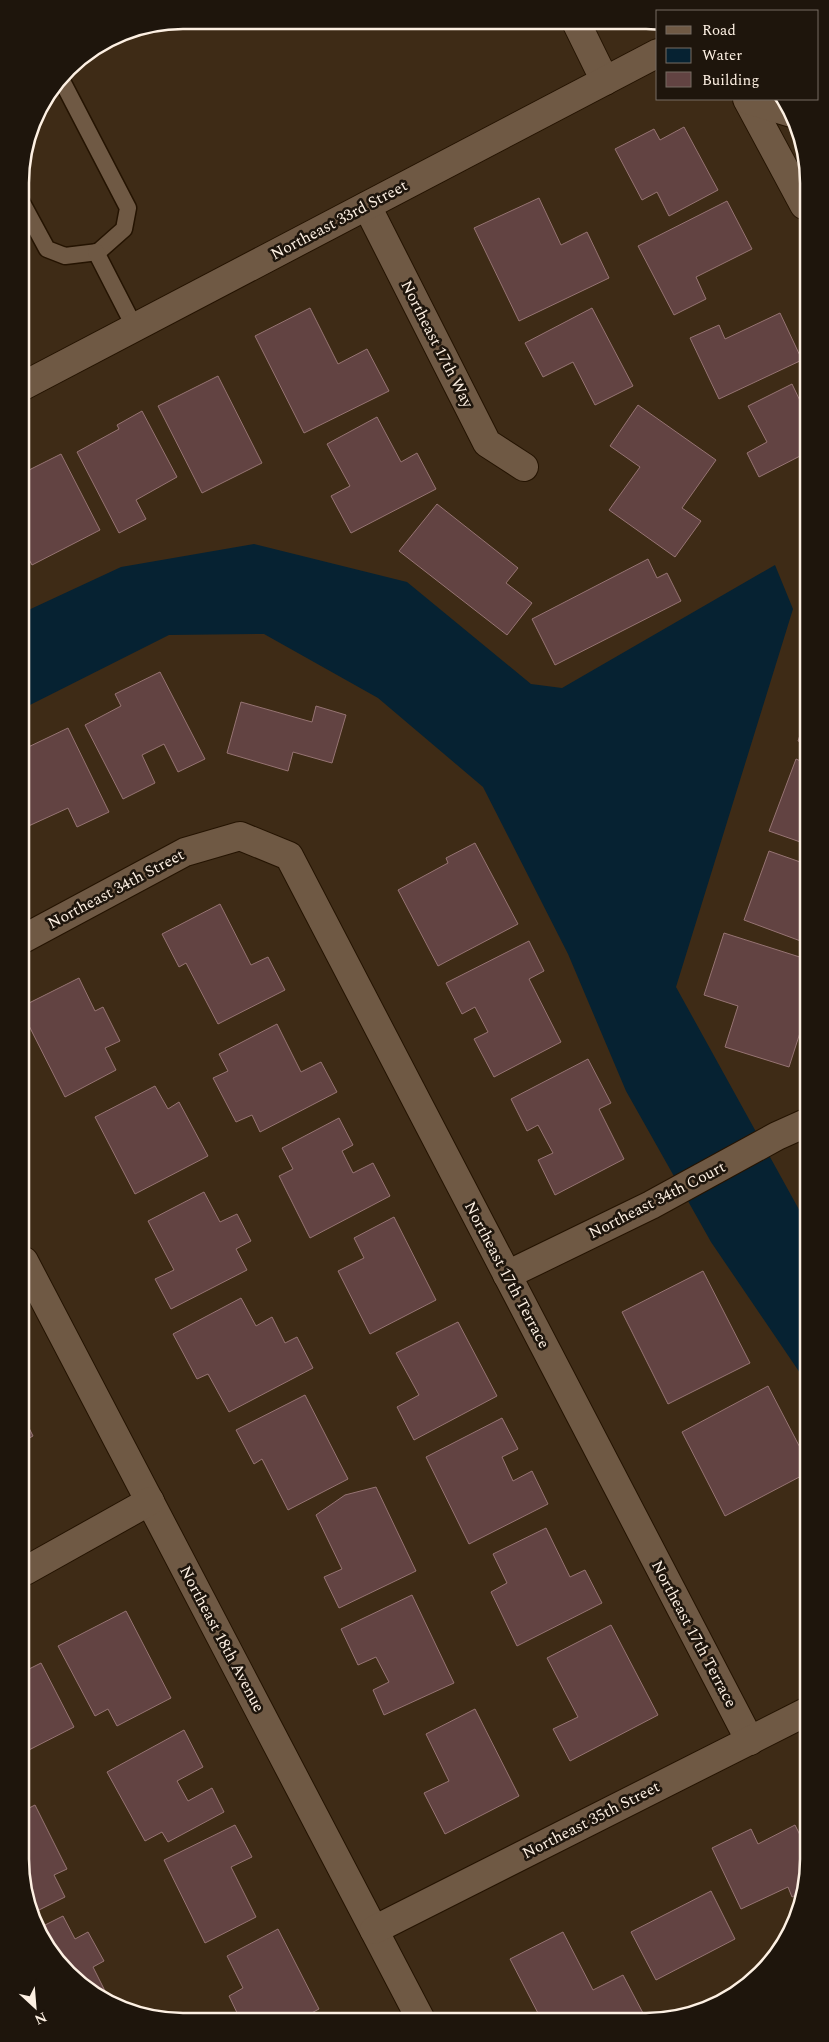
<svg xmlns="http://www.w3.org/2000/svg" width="829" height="2042" viewBox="0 0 829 2042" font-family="Spectral,serif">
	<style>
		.water { fill: #062232 }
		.building { fill: #624342; stroke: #967473 }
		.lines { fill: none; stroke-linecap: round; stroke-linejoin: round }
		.service-casing { stroke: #241301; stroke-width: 19 }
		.minor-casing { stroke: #241301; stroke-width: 30 }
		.service { stroke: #6f5944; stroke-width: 16 }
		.minor { stroke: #6f5944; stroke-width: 28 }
		.labels { text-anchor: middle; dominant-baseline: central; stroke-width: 5; stroke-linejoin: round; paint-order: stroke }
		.street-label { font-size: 16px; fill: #fdf0e3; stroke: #1e150c }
		.rim { fill: none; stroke: #fdf0e3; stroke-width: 2.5 }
	</style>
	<rect width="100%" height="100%" fill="#3e2b16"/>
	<!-- water -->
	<g class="water">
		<path d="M254 544 407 582 531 684 562 688 775 565 793 609 676 987 807 1224V1377L800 1373 711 1242 626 1091 568 954 483 787 378 698 264 634 169 635 22 709V613L121 567Z"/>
		<path d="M753 1980 736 1995 688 2017H682Z"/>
	</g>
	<!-- building -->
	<g class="building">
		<path d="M684 127 718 190 669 216 657 192 642 200 615 149 654 129 660 140Z"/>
		<path d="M539 198 561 245 587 232 609 278 519 321 474 228Z"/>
		<path d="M727 201 752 249 696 277 706 299 674 315 638 246Z"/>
		<path d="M310 308 338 364 367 349 389 391 304 433 255 336Z"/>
		<path d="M592 308 633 386 595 405 573 362 543 377 525 343Z"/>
		<path d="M780 313 802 360 719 399 690 338 719 325 725 339Z"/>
		<path d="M218 376 262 463 202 493 158 406Z"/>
		<path d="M792 384 804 409V454L759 477 747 453 767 442 748 406Z"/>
		<path d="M638 405 716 460 682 508 701 521 675 557 609 510 640 467 610 446Z"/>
		<path d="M142 411 177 477 136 500 146 519 119 533 77 452 119 429 117 425Z"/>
		<path d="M377 417 401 462 417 453 436 489 351 533 331 496 350 486 327 444Z"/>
		<path d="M61 454 100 530 32 565 21 545V474Z"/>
		<path d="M437 504 518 568 506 583 532 603 507 635 399 551Z"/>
		<path d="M648 559 657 578 667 573 681 601 555 665 532 619Z"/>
		<path d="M160 672 205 759 178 772 164 744 142 755 155 783 123 799 85 725 121 706 115 694Z"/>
		<path d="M241 702 312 722 316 706 346 715 332 763 293 752 288 771 227 753Z"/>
		<path d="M805 720V743L798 741Z"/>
		<path d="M68 728 109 812 77 827 68 808 22 829V772L25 771 22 765V750Z"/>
		<path d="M796 759 805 763 806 844 769 831Z"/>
		<path d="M475 843 518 924 438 966 398 890 448 863 446 858Z"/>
		<path d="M769 851 806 864V943L744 920Z"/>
		<path d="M220 904 251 965 268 957 285 990 218 1024 186 963 179 967 162 934Z"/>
		<path d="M724 933 806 959V1014L789 1067 725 1047 738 1006 704 995Z"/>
		<path d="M529 941 544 971 529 979 561 1042 494 1077 474 1039 488 1032 475 1007 462 1014 446 983Z"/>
		<path d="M79 978 95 1011 103 1007 120 1041 105 1048 116 1070 65 1097 23 1014V1006Z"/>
		<path d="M277 1024 301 1072 321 1062 337 1092 260 1132 252 1115 236 1122 213 1078 228 1071 219 1054Z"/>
		<path d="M588 1059 611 1103 599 1109 624 1159 555 1195 538 1160 553 1153 538 1125 527 1131 511 1099Z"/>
		<path d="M155 1086 168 1109 179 1102 208 1156 135 1194 95 1117Z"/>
		<path d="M339 1118 353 1145 342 1151 353 1173 373 1163 390 1196 310 1238 279 1176 293 1169 282 1148Z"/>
		<path d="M204 1192 220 1222 237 1214 251 1241 236 1249 247 1270 171 1309 155 1279 174 1270 148 1221Z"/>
		<path d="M394 1217 436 1300 370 1334 338 1271 364 1258 354 1238Z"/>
		<path d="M703 1271 750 1363 668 1404 622 1312Z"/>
		<path d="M241 1298 256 1326 272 1317 285 1343 297 1337 313 1368 229 1412 208 1374 197 1379 173 1334Z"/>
		<path d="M458 1322 497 1396 414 1440 397 1407 419 1395 396 1353Z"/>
		<path d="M768 1386 807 1461V1473L725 1516 682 1432Z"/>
		<path d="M305 1395 348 1479 288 1510 262 1459 254 1464 236 1430Z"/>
		<path d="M24 1418 33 1436 24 1441Z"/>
		<path d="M502 1418 518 1449 502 1457 513 1481 532 1471 548 1504 469 1544 426 1457Z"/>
		<path d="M376 1487 416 1571 339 1608 324 1577 342 1569 316 1515 345 1495Z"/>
		<path d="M546 1528 570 1577 585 1570 602 1603 517 1646 491 1592 507 1583 493 1554Z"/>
		<path d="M412 1595 454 1683 384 1715 373 1690 389 1682 376 1657 358 1665 341 1629Z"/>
		<path d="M126 1611 171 1698 117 1726 108 1709 95 1716 58 1646Z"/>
		<path d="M611 1625 658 1715 570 1761 553 1729 578 1717 547 1658Z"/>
		<path d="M41 1663 74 1727 25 1752V1671Z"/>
		<path d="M475 1709 519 1796 445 1834 424 1793 449 1781 426 1734Z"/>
		<path d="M184 1730 203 1767 177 1781 188 1801 212 1788 224 1812 168 1842 162 1832 145 1841 107 1772Z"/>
		<path d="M35 1805 67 1869 54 1875 65 1897 33 1913 25 1901V1810Z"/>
		<path d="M235 1825 252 1857 231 1867 256 1917 205 1943 164 1860Z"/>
		<path d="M795 1825 809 1853V1869L804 1891 792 1897 788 1887 741 1909 712 1848 751 1829 758 1844Z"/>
		<path d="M711 1891 735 1939 656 1980 631 1932Z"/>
		<path d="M63 1916 75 1939 88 1932 104 1961 93 1967 107 1995 101 1998 68 1974 41 1927Z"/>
		<path d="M278 1929 319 2009 302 2018 240 2019 229 1996 243 1988 227 1956Z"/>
		<path d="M563 1932 593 1990 623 1975 644 2015 640 2017H540L510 1959Z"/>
	</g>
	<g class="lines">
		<defs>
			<g id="service">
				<path d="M20 199 47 249 65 256 98 252 124 229 128 208 61 79"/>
				<path d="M96 252 135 328"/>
			</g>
			<g id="minor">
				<path d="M576 22 605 81"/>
				<path d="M747 99 804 205"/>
				<path d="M748 100 792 113"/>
				<path d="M367 206 487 443 524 467"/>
				<path d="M21 387 658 53"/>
				<path d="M23 939 185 852 240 836 289 856 750 1741"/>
				<path d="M24 1261 420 2018"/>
				<path d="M507 1275 651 1205 777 1136 806 1123"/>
				<path d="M25 1571 150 1501"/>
				<path d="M374 1930 808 1711"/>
			</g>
		</defs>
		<!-- service casing -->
		<use href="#service" class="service-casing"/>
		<!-- minor casing -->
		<use href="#minor" class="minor-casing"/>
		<!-- service -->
		<use href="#service" class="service"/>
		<!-- minor -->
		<use href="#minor" class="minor"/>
	</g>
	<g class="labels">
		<!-- street labels -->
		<g class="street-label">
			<text transform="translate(339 220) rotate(-28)">Northeast 33rd Street</text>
			<text transform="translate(437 344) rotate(63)">Northeast 17th Way</text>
			<text transform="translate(116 889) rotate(-28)">Northeast 34th Street</text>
			<text transform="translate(657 1200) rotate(-27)">Northeast 34th Court</text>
			<text transform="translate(507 1275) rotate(62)">Northeast 17th Terrace</text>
			<text transform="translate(694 1634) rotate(62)">Northeast 17th Terrace</text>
			<text transform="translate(222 1639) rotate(62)">Northeast 18th Avenue</text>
			<text transform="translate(591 1820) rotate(-27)">Northeast 35th Street</text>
		</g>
	</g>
	<!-- crop -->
	<path d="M0 0H829V2042H0ZM183 29H646A154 154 0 0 1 800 183V1859A154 154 0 0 1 646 2013H183A154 154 0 0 1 29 1859V183A154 154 0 0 1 183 29Z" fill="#1e150c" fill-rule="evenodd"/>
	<path class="rim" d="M183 29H646A154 154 0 0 1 800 183V1859A154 154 0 0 1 646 2013H183A154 154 0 0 1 29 1859V183A154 154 0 0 1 183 29Z"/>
	<!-- legend -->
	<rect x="656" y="10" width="162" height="90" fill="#1e150c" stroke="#776d62"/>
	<rect x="666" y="26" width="25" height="8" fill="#6f5944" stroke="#776d62"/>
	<text x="702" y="35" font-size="15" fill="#fdf0e3">Road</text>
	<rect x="666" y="48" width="25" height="15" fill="#062232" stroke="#776d62"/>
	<text x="702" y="60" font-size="15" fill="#fdf0e3">Water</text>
	<rect x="666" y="72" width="25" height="15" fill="#624342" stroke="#776d62"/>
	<text x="702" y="85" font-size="15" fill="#fdf0e3">Building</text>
	<!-- north arrow -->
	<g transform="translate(35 2007) rotate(154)" stroke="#1e150c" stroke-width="4" paint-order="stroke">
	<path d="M0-4L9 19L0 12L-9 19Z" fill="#fdf0e3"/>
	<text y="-8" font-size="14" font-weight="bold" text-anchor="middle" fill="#fdf0e3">N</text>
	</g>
</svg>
